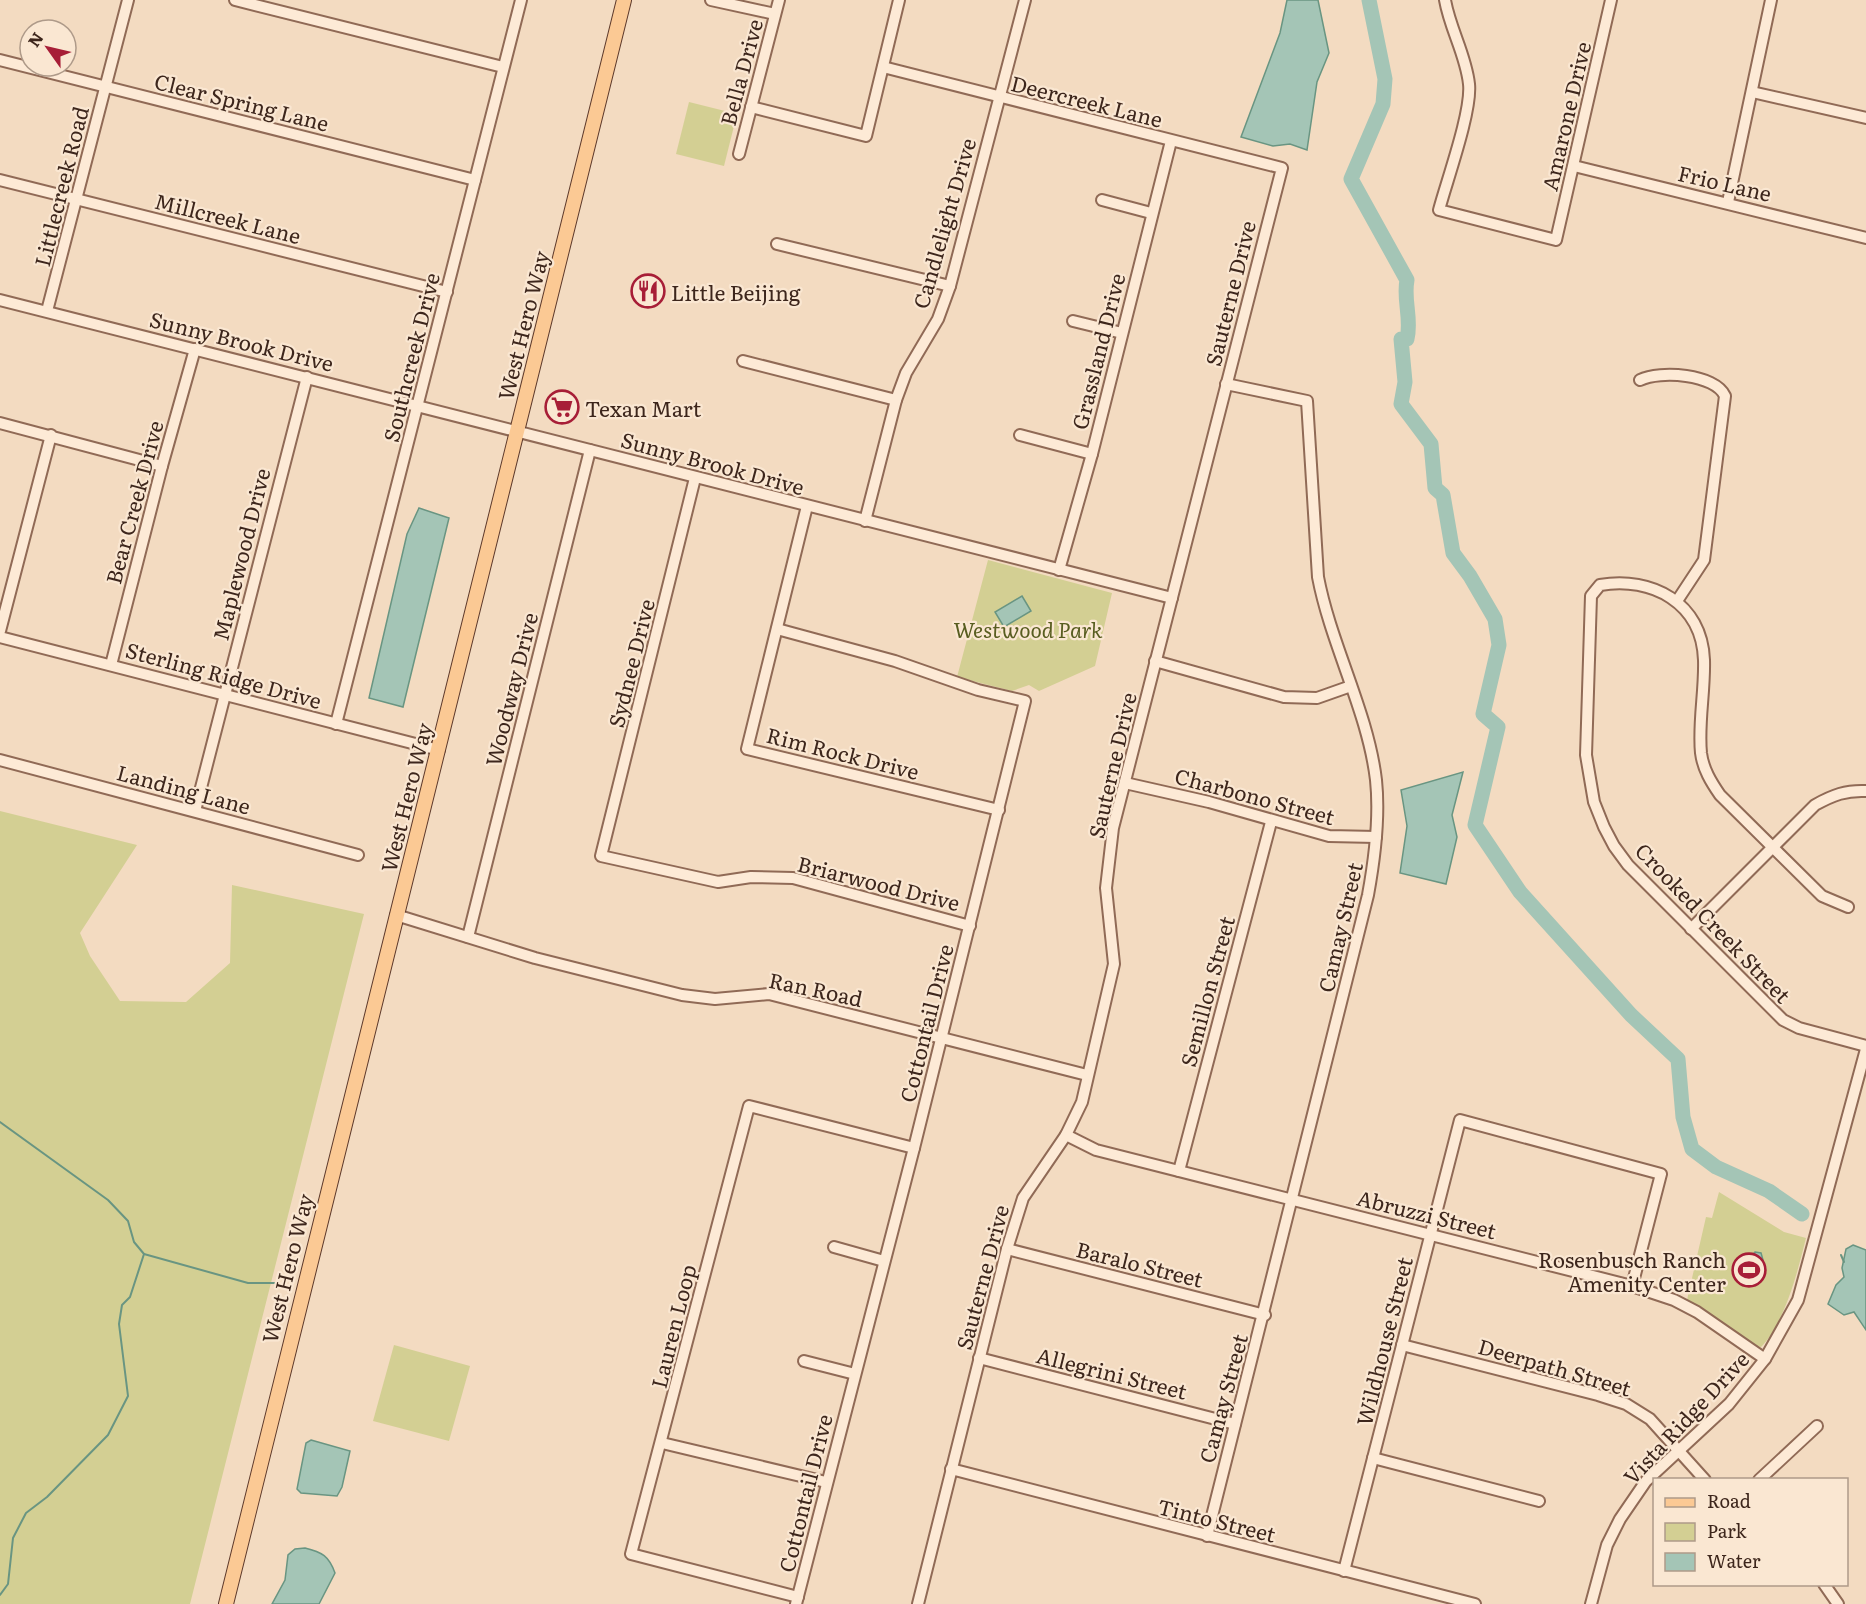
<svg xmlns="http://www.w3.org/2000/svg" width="1866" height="1604" viewBox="0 0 1866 1604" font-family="Literata,serif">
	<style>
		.green { fill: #d3cf93 }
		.water { fill: #a4c5b6; stroke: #699582; stroke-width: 1.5 }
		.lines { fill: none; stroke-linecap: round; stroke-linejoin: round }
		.stream { stroke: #699582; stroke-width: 2 }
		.river { stroke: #a4c5b6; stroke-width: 15 }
		.minor-casing { stroke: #906a56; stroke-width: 14 }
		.major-casing { stroke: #5d392b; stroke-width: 16 }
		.minor { stroke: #fdead6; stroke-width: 10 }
		.major { stroke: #fbc994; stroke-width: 14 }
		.labels { text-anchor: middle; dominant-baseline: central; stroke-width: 4.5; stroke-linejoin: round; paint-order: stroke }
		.street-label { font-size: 21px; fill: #3d261c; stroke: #fae7d2 }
		.poi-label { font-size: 21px; fill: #3d261c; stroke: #fae7d2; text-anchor: start }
		.park-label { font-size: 21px; font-style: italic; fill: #585d20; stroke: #fae7d2 }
	</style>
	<rect width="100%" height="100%" fill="#f3dbc1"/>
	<!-- green -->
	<g class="green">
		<path d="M689 102 737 114 724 166 676 154Z"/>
		<path d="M988 560 1112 593 1095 666 1039 691 1029 685 1012 691 957 677Z"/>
		<path d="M0 811 137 845 80 933 90 956 120 1001 186 1002 230 963 232 885 364 914 190 1604H0Z"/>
		<path d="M1719 1192 1784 1232 1806 1238C1798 1270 1785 1323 1761 1347L1755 1346 1687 1300 1706 1217 1712 1218Z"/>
		<path d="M394 1345 470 1366 449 1441 373 1421Z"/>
	</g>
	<!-- water -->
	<g class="water">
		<path d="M1287 0H1318L1329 53 1317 82 1307 150 1290 144 1273 146 1241 137 1280 33Z"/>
		<path d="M419 508 449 518 403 707 369 698 407 534Z"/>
		<path d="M1022 596 1031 611 1004 627 995 612Z"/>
		<path d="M1463 772 1452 815 1457 837 1446 884 1400 873 1407 826 1401 790Z"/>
		<path d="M1853 1245 1866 1250V1330L1854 1312 1844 1315 1828 1304 1836 1285 1844 1277 1842 1268 1846 1249Z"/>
		<path d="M1755 1252 1761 1253 1763 1260 1754 1269 1755 1282 1746 1284 1737 1276V1270Z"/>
		<path d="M311 1440 350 1451 342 1487 337 1496 301 1493 297 1489 306 1443Z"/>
		<path d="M305 1548C322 1552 329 1556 335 1573L319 1604H272L285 1580 288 1555 295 1549Z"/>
	</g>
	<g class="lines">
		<!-- stream -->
		<g class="stream">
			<path d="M0 1122 108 1200 128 1221 134 1242 144 1254 130 1297 122 1305 119 1324 128 1396 108 1435 47 1497 26 1513 13 1538 8 1584 0 1595"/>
			<path d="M144 1254 248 1283H275"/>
			<path d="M1841 1255 1844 1262"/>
		</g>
		<!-- river -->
		<path class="river" d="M1369 0 1385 79 1383 104 1351 179 1407 280C1403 300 1412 319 1407 339H1401L1405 382 1401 404 1431 444 1435 488 1443 495 1453 553 1470 576 1495 619 1499 645 1483 714 1498 727 1475 825 1520 892 1631 1015 1678 1059 1683 1117 1692 1149 1716 1167 1769 1191 1802 1214"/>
		<defs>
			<g id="minor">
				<path d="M235 0 503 67"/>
				<path d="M711 0 775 14"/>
				<path d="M1445 0C1450 29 1466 55 1469 84 1472 111 1447 180 1439 210L1556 240 1611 0"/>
				<path d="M0 60 475 180"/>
				<path d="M883 67 1282 168 1113 828 1106 888 1114 964 1082 1102 1066 1135 1023 1198 1007 1249 918 1604"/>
				<path d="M1752 92 1866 118"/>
				<path d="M751 107 866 136 899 0"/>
				<path d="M739 154 779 0"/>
				<path d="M1574 166 1866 238"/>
				<path d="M0 180 447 292"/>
				<path d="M1102 200 1151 213"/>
				<path d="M1728 202 1771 0"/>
				<path d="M777 244 950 286"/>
				<path d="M0 300 1172 598"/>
				<path d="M47 311 128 0"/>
				<path d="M1073 321 1122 333"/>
				<path d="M743 361 896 400"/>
				<path d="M1640 380C1660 370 1715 374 1725 396L1704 560 1677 601"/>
				<path d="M0 423 162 466"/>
				<path d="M1020 435 1092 454"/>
				<path d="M695 478 601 856 718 882 751 877 793 878 970 926"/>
				<path d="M807 506 747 749 999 810"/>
				<path d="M865 521 896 400 906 373 938 319 950 286 1025 0"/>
				<path d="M1059 570 1092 454 1171 141"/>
				<path d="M777 629 895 661 978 690 1025 701 914 1148 796 1604"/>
				<path d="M0 631 51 435"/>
				<path d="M0 637 439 750"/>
				<path d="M1155 661 1284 697 1317 698 1351 686"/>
				<path d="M111 665 162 466 195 349"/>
				<path d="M336 724 521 0"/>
				<path d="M0 760 358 855"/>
				<path d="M1125 783 1209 802 1329 836 1376 837"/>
				<path d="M195 811 307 377"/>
				<path d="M1848 907 1822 896 1720 795C1711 782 1703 769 1701 753 1698 723 1705 691 1704 660 1702 603 1652 576 1600 585L1591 596 1586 755 1594 802 1604 827 1614 846 1628 865 1783 1020 1799 1028 1866 1046"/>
				<path d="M396 915 535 958 682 995 715 999 769 994 1087 1075"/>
				<path d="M1691 929 1815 805C1833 795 1846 790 1866 791"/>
				<path d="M468 937 590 450"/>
				<path d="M1066 1135 1096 1150 1632 1286 1674 1300 1697 1312 1765 1359"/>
				<path d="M1179 1171 1271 822"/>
				<path d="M834 1247 884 1261"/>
				<path d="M1007 1249 1265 1315"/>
				<path d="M1402 1345 1598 1395 1626 1404 1650 1419 1705 1480"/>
				<path d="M979 1358 1235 1424"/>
				<path d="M804 1361 855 1374"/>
				<path d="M662 1443 826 1482"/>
				<path d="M1373 1458 1539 1501"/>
				<path d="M951 1469 1475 1604"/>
				<path d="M1759 1480 1817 1426"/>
				<path d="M1207 1536 1368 895C1375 857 1380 818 1376 780 1368 712 1331 645 1318 577L1307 401 1226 384"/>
				<path d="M1344 1571 1460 1120 1661 1174 1632 1286"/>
				<path d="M1824 1584 1838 1604"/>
				<path d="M798 1597 631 1554 749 1106 914 1148"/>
				<path d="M1591 1604 1607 1545 1620 1519 1646 1481 1729 1404 1765 1359 1798 1300 1866 1049"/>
			</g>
			<path id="major" d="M226 1604 624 0"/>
		</defs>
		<!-- minor casing -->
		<use href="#minor" class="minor-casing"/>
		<!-- major casing -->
		<use href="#major" class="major-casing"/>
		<!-- minor -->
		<use href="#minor" class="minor"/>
		<!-- major -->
		<use href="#major" class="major"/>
	</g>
	<!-- icons -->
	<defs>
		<symbol id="restaurant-ring" viewBox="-11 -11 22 22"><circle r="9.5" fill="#fae7d2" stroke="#a71e37" stroke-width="1.5"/><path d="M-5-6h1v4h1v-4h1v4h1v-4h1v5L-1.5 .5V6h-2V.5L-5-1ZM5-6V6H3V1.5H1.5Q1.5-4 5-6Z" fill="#a71e37"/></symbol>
		<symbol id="supermarket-ring" viewBox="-11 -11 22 22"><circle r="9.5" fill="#fae7d2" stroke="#a71e37" stroke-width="1.5"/><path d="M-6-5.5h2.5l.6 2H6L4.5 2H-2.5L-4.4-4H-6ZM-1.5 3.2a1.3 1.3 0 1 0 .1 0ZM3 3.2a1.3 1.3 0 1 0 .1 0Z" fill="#a71e37"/></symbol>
		<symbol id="stadium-ring" viewBox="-11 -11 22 22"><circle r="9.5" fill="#fae7d2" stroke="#a71e37" stroke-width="1.5"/><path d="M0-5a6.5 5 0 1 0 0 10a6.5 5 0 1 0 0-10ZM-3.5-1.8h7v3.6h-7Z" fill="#a71e37"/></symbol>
	</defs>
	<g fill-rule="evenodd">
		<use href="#restaurant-ring" x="629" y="272" width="38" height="38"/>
		<use href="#supermarket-ring" x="543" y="388" width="38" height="38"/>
		<use href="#stadium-ring" x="1730" y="1251" width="38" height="38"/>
	</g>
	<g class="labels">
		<!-- street labels -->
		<g class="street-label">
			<text transform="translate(740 72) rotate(-75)">Bella Drive</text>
			<text transform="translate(1087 100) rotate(14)">Deercreek Lane</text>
			<text transform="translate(242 101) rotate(14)">Clear Spring Lane</text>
			<text transform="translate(1565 116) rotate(-77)">Amarone Drive</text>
			<text transform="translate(1725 182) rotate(13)">Frio Lane</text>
			<text transform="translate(60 186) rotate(-76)">Littlecreek Road</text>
			<text transform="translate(228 217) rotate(14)">Millcreek Lane</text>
			<text transform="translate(943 223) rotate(-74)">Candlelight Drive</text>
			<text transform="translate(1229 293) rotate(-76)">Sauterne Drive</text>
			<text transform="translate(522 325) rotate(-76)">West Hero Way</text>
			<text transform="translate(242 340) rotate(14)">Sunny Brook Drive</text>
			<text transform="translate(1097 351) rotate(-76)">Grassland Drive</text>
			<text transform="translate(410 357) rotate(-76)">Southcreek Drive</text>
			<text transform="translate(713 462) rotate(15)">Sunny Brook Drive</text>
			<text transform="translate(133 502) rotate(-75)">Bear Creek Drive</text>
			<text transform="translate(240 554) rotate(-76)">Maplewood Drive</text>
			<text transform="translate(630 663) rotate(-76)">Sydnee Drive</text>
			<text transform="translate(224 674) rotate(15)">Sterling Ridge Drive</text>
			<text transform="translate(510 689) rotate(-76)">Woodway Drive</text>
			<text transform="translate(843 752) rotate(14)">Rim Rock Drive</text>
			<text transform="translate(1111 765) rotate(-77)">Sauterne Drive</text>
			<text transform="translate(184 788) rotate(15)">Landing Lane</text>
			<text transform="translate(1255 795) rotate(15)">Charbono Street</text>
			<text transform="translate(405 797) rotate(-76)">West Hero Way</text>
			<text transform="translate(879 882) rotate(14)">Briarwood Drive</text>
			<text transform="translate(1714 922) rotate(46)">Crooked Creek Street</text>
			<text transform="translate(1339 927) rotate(-77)">Camay Street</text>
			<text transform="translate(816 988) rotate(12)">Ran Road</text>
			<text transform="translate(1206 991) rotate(-75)">Semillon Street</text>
			<text transform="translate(925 1023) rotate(-76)">Cottontail Drive</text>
			<text transform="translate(1427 1213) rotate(14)">Abruzzi Street</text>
			<text transform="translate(1140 1263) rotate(14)">Baralo Street</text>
			<text transform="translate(286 1268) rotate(-76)">West Hero Way</text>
			<text transform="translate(981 1277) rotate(-75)">Sauterne Drive</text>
			<text transform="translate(672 1326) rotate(-76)">Lauren Loop</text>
			<text transform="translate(1383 1341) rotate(-76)">Wildhouse Street</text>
			<text transform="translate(1555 1366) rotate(16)">Deerpath Street</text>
			<text transform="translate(1112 1372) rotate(14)">Allegrini Street</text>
			<text transform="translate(1222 1398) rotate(-75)">Camay Street</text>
			<text transform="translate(1685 1417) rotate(-47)">Vista Ridge Drive</text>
			<text transform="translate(804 1493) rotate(-76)">Cottontail Drive</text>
			<text transform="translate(1217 1519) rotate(14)">Tinto Street</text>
		</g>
		<!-- poi labels -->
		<g class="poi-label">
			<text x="671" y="291">Little Beijing</text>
			<text x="585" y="407">Texan Mart</text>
			<text x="1726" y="1258" text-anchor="end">Rosenbusch Ranch<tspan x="1726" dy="24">Amenity Center</tspan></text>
		</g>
		<!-- park labels -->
		<g class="park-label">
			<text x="1028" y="628">Westwood Park</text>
		</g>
	</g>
	<!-- legend -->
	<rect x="1653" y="1478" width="195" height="108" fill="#fae7d2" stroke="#ae9a89" stroke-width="1.5"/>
	<rect x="1665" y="1498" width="30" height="9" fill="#fbc994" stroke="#ae9a89" stroke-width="1.5"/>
	<text x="1707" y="1508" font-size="18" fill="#3d261c">Road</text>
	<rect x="1665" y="1523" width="30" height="18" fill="#d3cf93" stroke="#ae9a89" stroke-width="1.5"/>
	<text x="1707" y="1538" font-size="18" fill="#3d261c">Park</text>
	<rect x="1665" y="1553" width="30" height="18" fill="#a4c5b6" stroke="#ae9a89" stroke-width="1.5"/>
	<text x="1707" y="1568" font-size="18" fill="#3d261c">Water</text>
	<!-- north arrow -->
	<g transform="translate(48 48) rotate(304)"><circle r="28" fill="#fae7d2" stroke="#ae9a89" stroke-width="1.5"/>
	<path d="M0-4.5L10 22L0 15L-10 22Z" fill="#a71e37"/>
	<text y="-9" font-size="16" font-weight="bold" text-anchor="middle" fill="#3d261c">N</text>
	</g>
</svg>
